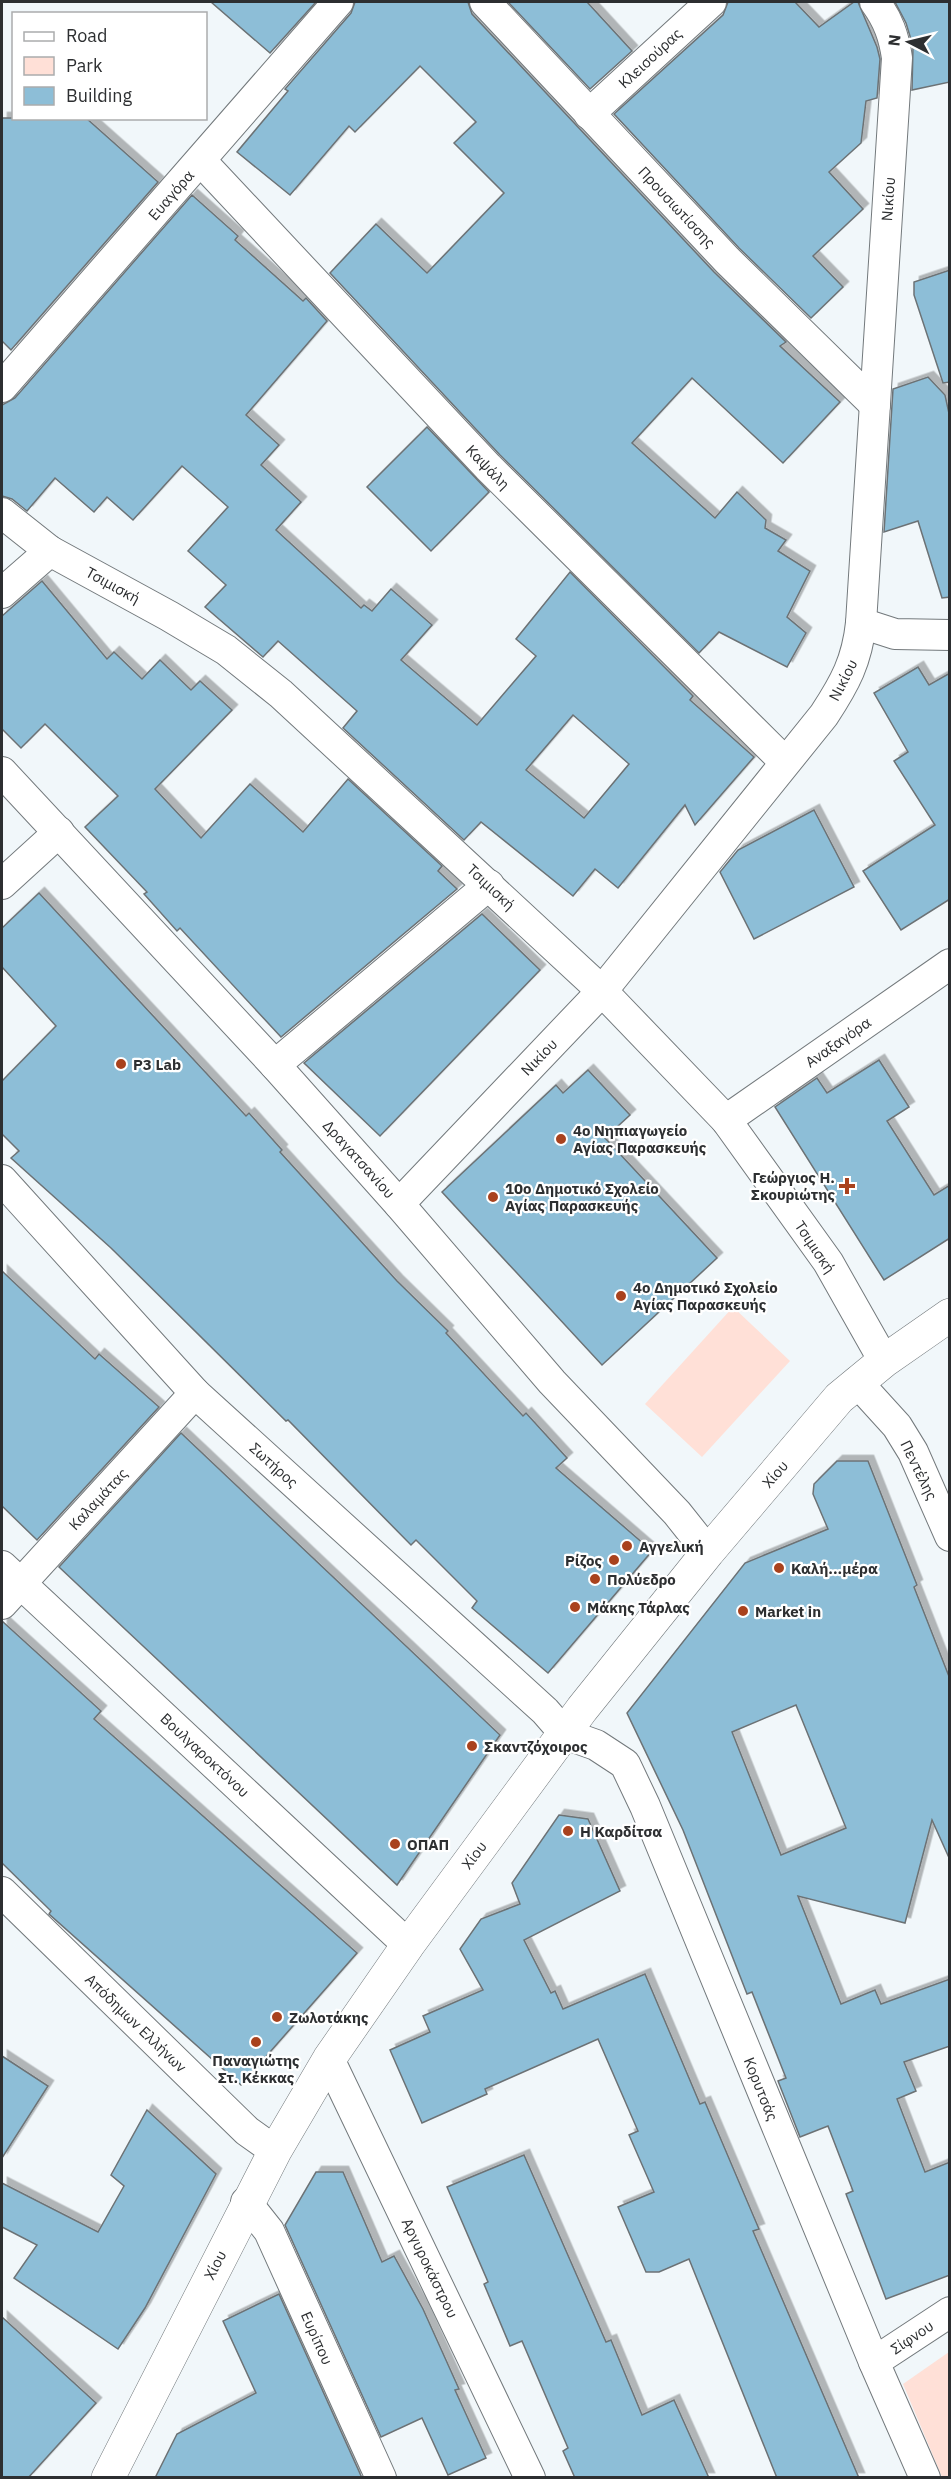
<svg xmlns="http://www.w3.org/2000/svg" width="951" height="2479" viewBox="0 0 951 2479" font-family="'IBM Plex Sans',sans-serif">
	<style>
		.park { fill: #ffe0d7 }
		.building { fill: #8dbed7; stroke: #6c7275; stroke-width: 1.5; fill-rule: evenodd; filter: url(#shadow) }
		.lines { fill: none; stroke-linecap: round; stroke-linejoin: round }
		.minor-casing { stroke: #73797c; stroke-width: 32 }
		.tertiary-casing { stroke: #73797c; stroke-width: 34 }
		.minor { stroke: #fff; stroke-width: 30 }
		.tertiary { stroke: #fff; stroke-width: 33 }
		.poi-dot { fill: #a9421d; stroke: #fff; stroke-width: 2 }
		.labels { text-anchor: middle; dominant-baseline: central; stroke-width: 4.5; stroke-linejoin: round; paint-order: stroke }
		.street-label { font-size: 15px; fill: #2d2f31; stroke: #fff }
		.poi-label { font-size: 15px; font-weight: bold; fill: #2d2f31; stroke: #fff; text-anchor: start }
	</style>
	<defs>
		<filter id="shadow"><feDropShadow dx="5.5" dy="-5.5" stdDeviation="0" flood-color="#0004"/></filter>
	</defs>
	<rect width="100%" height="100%" fill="#f1f7fa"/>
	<!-- park -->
	<g class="park">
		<path d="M733 1307 790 1361 702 1457 645 1404Z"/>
		<path d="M949 2352V2477H942L903 2384Z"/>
	</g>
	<!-- building -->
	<g class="building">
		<path d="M211 2H316L270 53Z"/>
		<path d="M355 2H468L472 14 577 126 714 272 786 342 780 346 840 402 783 463 692 378 632 443 715 518 737 492 766 520 765 528 786 540 778 551 810 571 787 617 806 633 787 667 719 632 699 653 500 455 330 273 376 224 427 273 504 193 454 143 476 122 420 66 355 132 349 126 290 195 237 152 288 91 285 89 351 13Z"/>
		<path d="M508 2H587L632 51 590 89Z"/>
		<path d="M728 2H795L819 27 854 2H858L877 47 880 59 877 98 866 101 861 143 829 172 863 209 813 256 843 287 811 318 739 248 614 114 723 15Z"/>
		<path d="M895 2H950V82L912 90 913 46 906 23Z"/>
		<path d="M2 118H86L158 182 11 350 2 341Z"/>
		<path d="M192 195 238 236 235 240 303 301 306 298 327 321 246 415 279 445 261 465 301 502 276 530 361 608 364 605 372 611 391 589 432 625 401 660 477 725 536 656 516 639 570 572 693 696 690 700 754 757 695 825 685 805 618 888 595 869 573 896 481 822 464 840 343 728 357 711 278 641 263 657 205 607 226 585 188 551 228 507 182 466 133 520 107 497 94 512 55 478 27 511 12 499 2 496V405L15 398ZM573 715 629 764 584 818 526 770Z"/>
		<path d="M950 270V382L943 383 914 295V282Z"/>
		<path d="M928 377 945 395 950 418V597L942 598 918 521 884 532 893 389Z"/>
		<path d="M427 427 489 492 431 551 367 487Z"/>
		<path d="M42 581 107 659 114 652 142 679 160 660 191 690 200 681 232 710 155 789 201 838 250 784 303 832 348 779 442 866 438 871 457 889 281 1037 180 928 177 931 144 894 147 892 85 827 118 796 45 724 21 748 2 729V616Z"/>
		<path d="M918 667 929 685 950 673V899L901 930 863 871 935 825 894 761 908 752 874 693Z"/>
		<path d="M814 810 854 887 754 939 720 872 738 850Z"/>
		<path d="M39 893 246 1116 249 1113 282 1150 280 1152 397 1281 448 1331 446 1333 523 1416 526 1413 567 1458 556 1468 652 1551 548 1673 472 1608 477 1601 416 1540 411 1545 288 1420 286 1421 111 1248 11 1158 19 1151 2 1134V1081L56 1026 2 967V928Z"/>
		<path d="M482 914 540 970 380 1136 304 1063Z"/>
		<path d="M879 1060 909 1107 887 1121 934 1195 950 1185V1238L884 1280 775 1107 817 1078 827 1093Z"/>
		<path d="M588 1070 630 1115 605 1138 717 1258 602 1365 442 1192 556 1085 563 1093Z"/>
		<path d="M2 1271 95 1359 99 1354 159 1407 37 1540 2 1506Z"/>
		<path d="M181 1433 500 1735 397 1885 59 1567Z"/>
		<path d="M837 1461H868L917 1585 914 1587 950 1679V1860L932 1820 905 1923 798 1896 841 2004 875 1990 881 2004 950 1979V2046L904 2062 916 2091 897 2099 925 2172 950 2162V2275L886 2299 846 2194 853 2191 828 2126 800 2137 778 2081 786 2078 752 1992 747 1994 683 1830 627 1713 745 1563 828 1529 813 1494 814 1484ZM796 1705 846 1828 781 1855 732 1732Z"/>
		<path d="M2 1621 101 1711 94 1719 357 1953 241 2085 49 1914 51 1911 2 1863Z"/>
		<path d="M559 1815 588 1819 620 1891 524 1940 551 1993 555 1991 563 2009 645 1974 700 2104 705 2102 759 2229 753 2231 859 2478H777L689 2259 659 2272H646L618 2207 654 2192 629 2135 638 2131 598 2039 485 2089 487 2094 422 2123 390 2050 430 2032 423 2016 483 1990 460 1949 481 1919 520 1904 512 1883Z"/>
		<path d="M2 2056 48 2086 2 2158Z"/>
		<path d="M147 2110 216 2174 145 2308 118 2349 14 2278 37 2245 2 2227V2183L98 2232 124 2186 111 2175Z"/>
		<path d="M524 2155 606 2342 611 2340 642 2415 674 2400 709 2478H575L563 2451 568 2448 522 2341 510 2346 484 2284 488 2282 447 2187Z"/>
		<path d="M316 2172H343L382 2262 394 2256 423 2309 459 2389 455 2390 486 2458 448 2475 422 2418 381 2437 285 2225Z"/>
		<path d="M279 2294 362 2478H155L177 2434 256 2393 223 2321Z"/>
		<path d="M2 2317 96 2403 28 2478H2Z"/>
	</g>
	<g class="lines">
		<defs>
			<g id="minor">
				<path d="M485 2 727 260 875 405"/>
				<path d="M589 114 711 2"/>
				<path d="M201 161 488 467 785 762"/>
				<path d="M2 387 338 2"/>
				<path d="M2 513 50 551 169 616 226 650 281 694 602 991 726 1120 828 1262 884 1361"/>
				<path d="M2 593 50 551"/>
				<path d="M861 623 895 634 950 635"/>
				<path d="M2 772 275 1065 399 1204 552 1382 677 1513 708 1552"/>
				<path d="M2 884 59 832"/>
				<path d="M275 1065 489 885"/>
				<path d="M726 1120 950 964"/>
				<path d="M2 1180 195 1393 545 1711 565 1734 596 1745 625 1764 645 1806 874 2362 925 2478"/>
				<path d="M399 1204 602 991 824 715C845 683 857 661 861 623L897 58C894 36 888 20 875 2"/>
				<path d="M857 1382 897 1426 913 1452 950 1536"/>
				<path d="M2 1566 408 1945"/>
				<path d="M2 1604 195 1393"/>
				<path d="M2 1892 247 2131 275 2151"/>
				<path d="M329 2059 530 2478"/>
				<path d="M246 2202 269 2231 381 2478"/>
				<path d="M874 2362 950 2312"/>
			</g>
			<path id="tertiary" d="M108 2478 275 2151 329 2059 408 1945 582 1709 708 1552 839 1398 884 1361 950 1315"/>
		</defs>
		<!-- minor casing -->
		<use href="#minor" class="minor-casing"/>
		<!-- tertiary casing -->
		<use href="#tertiary" class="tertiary-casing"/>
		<!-- minor -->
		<use href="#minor" class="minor"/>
		<!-- tertiary -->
		<use href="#tertiary" class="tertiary"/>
	</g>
	<!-- markers -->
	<g class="poi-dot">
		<circle cx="121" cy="1064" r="6"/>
		<circle cx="561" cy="1139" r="6"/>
		<path d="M844 1177h6v6h6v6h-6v6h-6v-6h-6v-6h6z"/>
		<circle cx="493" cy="1197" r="6"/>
		<circle cx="621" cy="1296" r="6"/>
		<circle cx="627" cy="1546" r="6"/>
		<circle cx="614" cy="1560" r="6"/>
		<circle cx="779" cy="1568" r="6"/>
		<circle cx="595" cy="1579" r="6"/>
		<circle cx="575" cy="1607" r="6"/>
		<circle cx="743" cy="1611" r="6"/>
		<circle cx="472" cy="1746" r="6"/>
		<circle cx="568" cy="1831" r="6"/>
		<circle cx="395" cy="1844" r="6"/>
		<circle cx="277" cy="2017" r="6"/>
		<circle cx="256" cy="2042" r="6"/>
	</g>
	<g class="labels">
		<!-- street labels -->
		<g class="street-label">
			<text transform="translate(650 58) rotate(-43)">Κλεισούρας</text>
			<text transform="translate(171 195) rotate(-49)">Ευαγόρα</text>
			<text transform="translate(888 199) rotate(-86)">Νικίου</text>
			<text transform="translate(677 207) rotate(47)">Προυσιωτίσσης</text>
			<text transform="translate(488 467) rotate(46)">Καψάλη</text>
			<text transform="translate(113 585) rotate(29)">Τσιμισκή</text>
			<text transform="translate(843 680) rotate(-63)">Νικίου</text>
			<text transform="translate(491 887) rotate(43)">Τσιμισκή</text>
			<text transform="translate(838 1042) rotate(-35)">Αναξαγόρα</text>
			<text transform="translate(539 1057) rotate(-46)">Νικίου</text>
			<text transform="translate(359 1159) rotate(48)">Δραγατσανίου</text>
			<text transform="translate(815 1247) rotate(56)">Τσιμισκή</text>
			<text transform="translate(274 1465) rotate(42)">Σωτήρος</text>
			<text transform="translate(919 1470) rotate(64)">Πεντέλης</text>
			<text transform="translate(775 1474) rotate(-49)">Χίου</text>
			<text transform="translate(98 1499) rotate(-47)">Καλαμάτας</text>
			<text transform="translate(205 1755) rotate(43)">Βουλγαροκτόνου</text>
			<text transform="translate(474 1855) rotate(-53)">Χίου</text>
			<text transform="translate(136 2023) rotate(44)">Απόδημων Ελλήνων</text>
			<text transform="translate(761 2089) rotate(68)">Κορυτσάς</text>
			<text transform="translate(215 2265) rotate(-63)">Χίου</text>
			<text transform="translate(430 2268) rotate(64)">Αργυροκάστρου</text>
			<text transform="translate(912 2337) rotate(-34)">Σίφνου</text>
			<text transform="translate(317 2338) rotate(66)">Ευρίπου</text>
		</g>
		<!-- poi labels -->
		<g class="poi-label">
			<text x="133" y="1064">P3 Lab</text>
			<text x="573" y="1130">4ο Νηπιαγωγείο<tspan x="573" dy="17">Αγίας Παρασκευής</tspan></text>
			<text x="835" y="1177" text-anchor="end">Γεώργιος Η.<tspan x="835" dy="17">Σκουριώτης</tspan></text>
			<text x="505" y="1188">10ο Δημοτικό Σχολείο<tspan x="505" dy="17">Αγίας Παρασκευής</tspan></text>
			<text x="633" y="1287">4ο Δημοτικό Σχολείο<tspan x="633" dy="17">Αγίας Παρασκευής</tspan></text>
			<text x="639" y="1546">Αγγελική</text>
			<text x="602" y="1560" text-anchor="end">Ρίζος</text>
			<text x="791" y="1568">Καλή...μέρα</text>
			<text x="607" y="1579">Πολύεδρο</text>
			<text x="587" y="1607">Μάκης Τάρλας</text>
			<text x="755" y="1611">Market in</text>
			<text x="484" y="1746">Σκαντζόχοιρος</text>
			<text x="580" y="1831">Η Καρδίτσα</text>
			<text x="407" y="1844">ΟΠΑΠ</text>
			<text x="289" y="2017">Ζωλοτάκης</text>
			<text x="256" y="2060" text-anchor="middle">Παναγιώτης<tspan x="256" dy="17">Στ. Κέκκας</tspan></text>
		</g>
	</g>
	<!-- border -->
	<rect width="951" height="2479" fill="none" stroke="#2d2f31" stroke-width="6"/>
	<!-- legend -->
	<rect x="12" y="12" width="195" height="108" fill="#ffffff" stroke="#abacad" stroke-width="1.5"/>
	<rect x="24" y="32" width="30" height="9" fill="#ffffff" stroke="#abacad" stroke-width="1.5"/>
	<text x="66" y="42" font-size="18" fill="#2d2f31">Road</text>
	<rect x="24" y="57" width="30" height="18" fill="#ffe0d7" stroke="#abacad" stroke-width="1.5"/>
	<text x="66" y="72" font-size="18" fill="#2d2f31">Park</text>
	<rect x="24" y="87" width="30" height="18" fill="#8dbed7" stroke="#abacad" stroke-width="1.5"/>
	<text x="66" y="102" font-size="18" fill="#2d2f31">Building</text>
	<!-- north arrow -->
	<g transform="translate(909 42) rotate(277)" stroke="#ffffff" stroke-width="4.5" paint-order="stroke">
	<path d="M0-4.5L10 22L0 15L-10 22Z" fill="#2d2f31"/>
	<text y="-9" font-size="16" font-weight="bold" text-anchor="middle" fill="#2d2f31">N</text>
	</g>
</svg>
